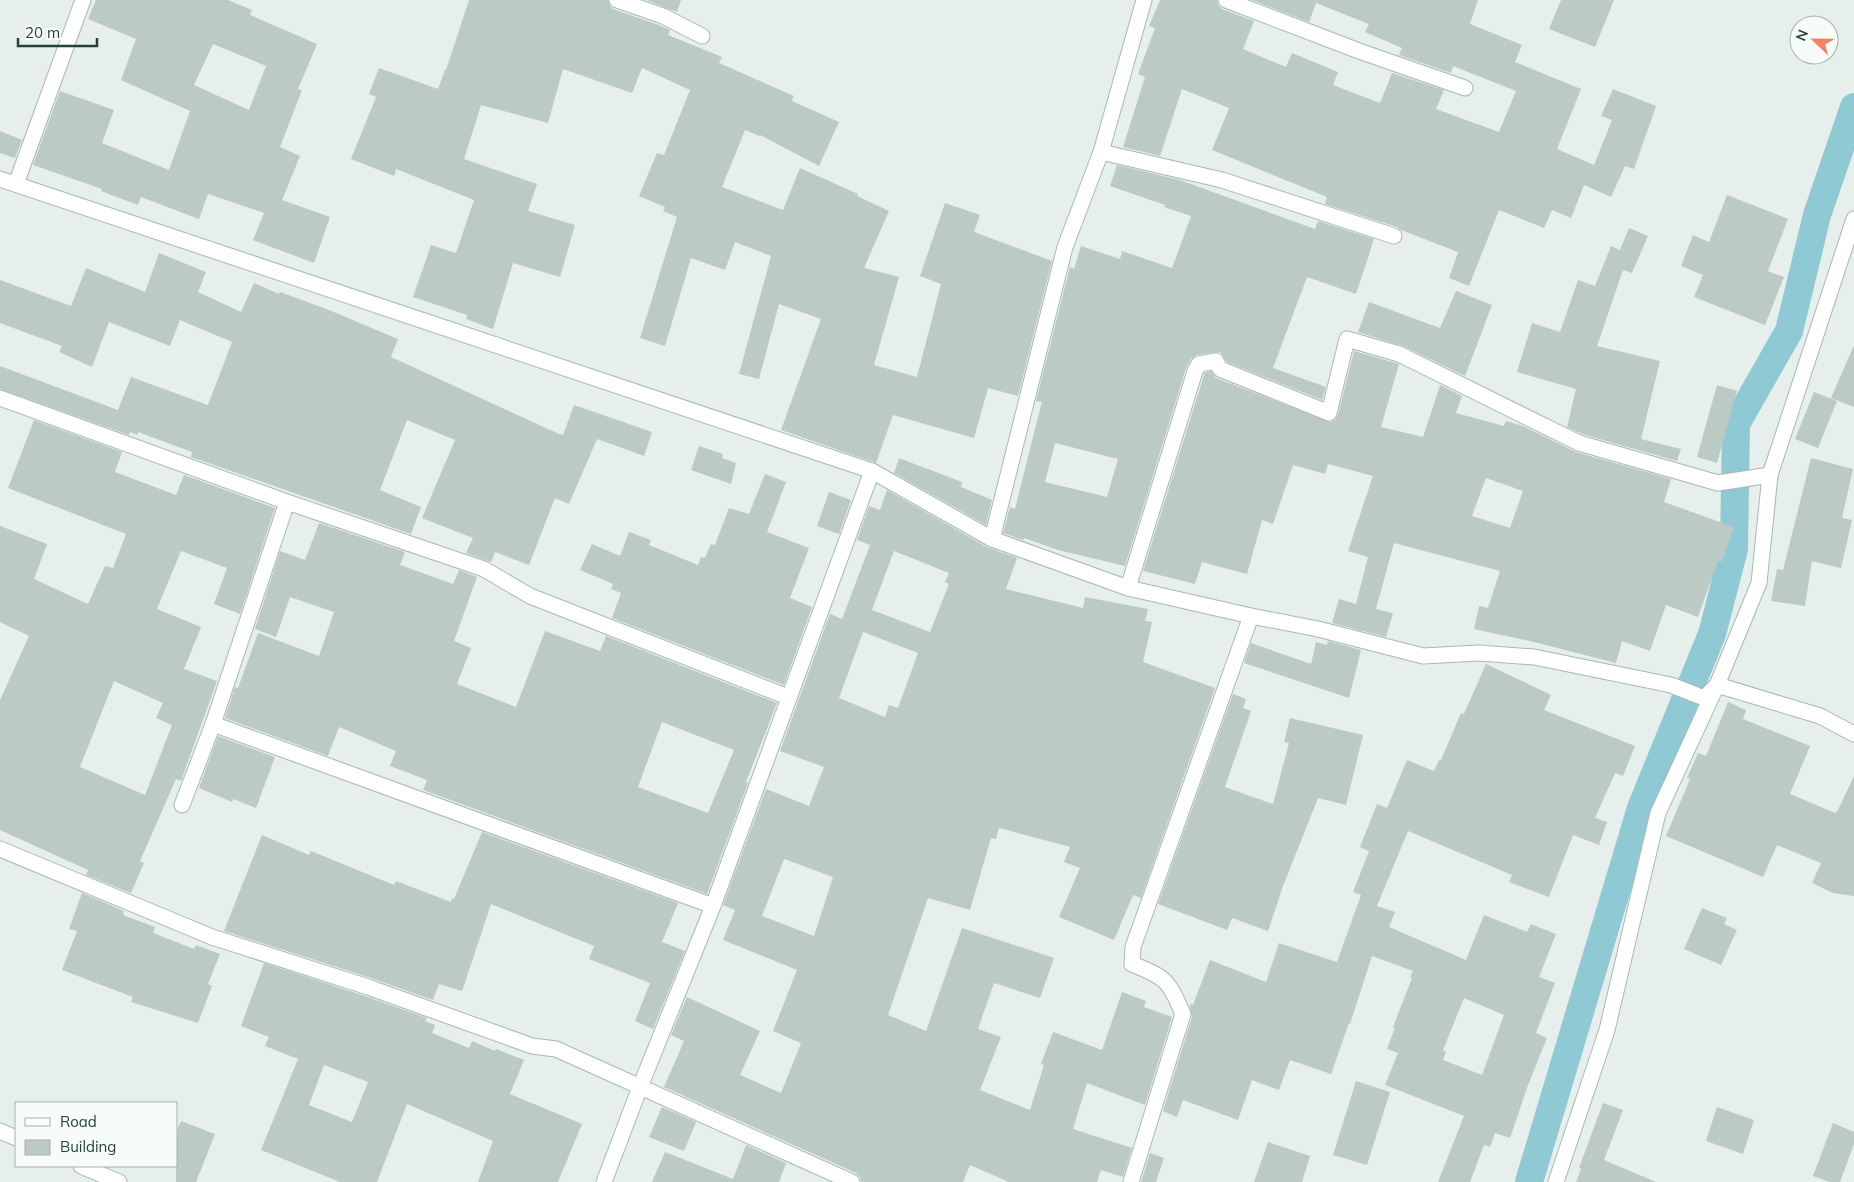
<svg xmlns="http://www.w3.org/2000/svg" width="1854" height="1182" viewBox="0 0 1854 1182" font-family="Mulish,sans-serif">
	<style>
		.lines { fill: none; stroke-linecap: round; stroke-linejoin: round }
		.canal { stroke: #8ec9d4; stroke-width: 28 }
		.building { fill: #bbcac4; fill-rule: evenodd }
		.minor-casing { stroke: #a8b8b2; stroke-width: 17 }
		.minor { stroke: #fff; stroke-width: 15 }
	</style>
	<rect width="100%" height="100%" fill="#e6efeb"/>
	<g class="lines">
		<!-- canal -->
		<path class="canal" d="M1529 1182 1641 808 1712 634 1734 549 1736 424 1789 331 1817 215 1854 107"/>
	</g>
	<!-- building -->
	<g class="building">
		<path d="M96 0H228L252 10 250 15 317 44 298 89 302 90 280 147 300 156 282 200 330 217 314 263 253 240 264 213 208 194 199 219 141 197 138 205 101 191 102 189 33 165 60 91 114 110 102 143 169 170 190 111 121 80 136 39 88 19ZM213 44 266 66 249 110 194 85Z"/>
		<path d="M469 0H608L610 6 613 9 659 25 670 30 668 35 722 57 719 63 794 96 792 101 839 122 819 166 760 135 759 136 745 130 722 187 783 210 800 168 858 194 857 196 889 211 864 268 899 277 874 365 917 377 941 284 920 276 945 203 980 215 974 232 1052 261 1018 396 988 388 974 438 893 415 876 463 781 430 821 319 779 304 759 379 739 374 771 256 735 242 725 270 691 258 665 346 640 338 677 217 663 211 665 207 639 196 657 153 664 155 690 90 642 68 632 93 563 69 548 123 481 105 464 159 537 184 528 211 575 225 560 277 513 263 493 329 466 319 467 315 413 297 431 245 456 253 474 200 396 169 394 176 351 159 376 97 369 94 379 68 438 89 445 70H446Z"/>
		<path d="M646 0H681L677 12Z"/>
		<path d="M1160 0H1217L1218 5 1222 9 1254 21 1243 49 1286 67 1292 53 1338 72 1333 85 1380 103 1392 73 1444 90 1436 109 1499 132 1516 91 1453 66 1451 73 1399 55 1402 48 1365 32 1369 24 1316 3 1309 22 1252 0H1478L1470 24 1522 45 1515 62 1581 89 1557 149 1594 165 1612 120 1601 116 1613 89 1656 106 1634 169 1625 166 1611 197 1584 185 1571 218 1552 210 1544 228 1499 210 1469 286 1449 278 1458 252 1401 230 1397 227 1325 204 1327 197 1212 150 1229 108 1182 89 1160 156 1123 147 1145 77 1138 74 1155 28 1149 26Z"/>
		<path d="M1561 0H1614L1595 47 1549 29Z"/>
		<path d="M0 131 22 140 15 158 0 153Z"/>
		<path d="M1117 165 1180 180 1315 229 1318 221 1374 239 1356 294 1307 277 1273 368 1326 387 1322 400 1227 362 1220 352 1197 355 1191 359 1186 368 1125 566 1058 550 1024 538 1023 540 1003 533 1010 507 1015 509 1033 437 1042 402 1036 401 1070 267 1074 269 1081 246 1120 259 1122 251 1172 268 1191 216 1164 207 1165 205 1110 186ZM1055 443 1118 459 1107 497 1045 482Z"/>
		<path d="M1727 195 1788 219 1768 271 1784 277 1765 325 1694 297 1703 275 1681 266 1693 235 1709 242Z"/>
		<path d="M1629 228 1648 236 1632 273 1623 270 1597 346 1660 361 1641 439 1681 449 1677 461 1582 434 1567 427 1576 389 1517 372 1532 323 1560 332 1578 280 1595 286 1611 246 1620 250Z"/>
		<path d="M159 253 206 272 198 292 241 312 254 283 279 294 280 292 329 310 398 339 391 357 559 434 563 435 574 405 652 432 644 456 597 439 569 504 555 498 529 565 495 552 491 562 466 553 473 538 422 518 455 440 407 420 380 490 421 507 411 534 191 457 192 452 138 432 137 435 130 432 129 435 0 389V366L118 410 131 377 208 405 232 342 180 320 170 346 109 322 92 367 59 352 62 346 0 323V280L71 306 86 268 145 292Z"/>
		<path d="M1456 291 1492 305 1465 376 1403 346 1358 332 1369 302 1440 328Z"/>
		<path d="M1854 345V407L1831 398Z"/>
		<path d="M1354 351 1399 364 1381 427 1423 437 1440 385 1462 396 1456 413 1504 426 1506 421 1523 426 1576 452 1671 479 1664 502 1734 527 1722 562 1718 561 1698 617 1666 605 1650 651 1622 641 1616 663 1534 642 1474 629 1479 606 1488 608 1500 571 1394 543 1376 609 1393 613 1386 637 1332 623 1339 599 1356 604 1368 557 1348 551 1373 476 1328 464 1325 474 1293 465 1273 524 1262 520 1247 574 1202 562 1195 584 1143 571 1205 372 1211 371 1216 378 1330 422 1335 420 1338 415ZM1486 478 1523 491 1510 528 1472 516Z"/>
		<path d="M1717 385 1737 391 1717 463 1697 457Z"/>
		<path d="M1814 392 1837 401 1818 448 1795 439Z"/>
		<path d="M34 420 122 452 115 472 176 495 184 475 275 508 240 614 214 604 227 568 181 551 157 609 201 627 184 669 217 681 181 781 176 779 140 861 144 863 131 893 86 875 88 870 0 830V700L29 636 0 622V526L47 544 34 579 88 604 105 566 113 568 126 534 8 488ZM114 681 163 703 156 718 172 725 145 795 80 767Z"/>
		<path d="M699 446 723 454 722 458 736 463 731 484 691 470Z"/>
		<path d="M899 458 962 482 961 487 992 500 986 525 894 473Z"/>
		<path d="M1811 458 1853 469 1842 518 1852 520 1841 568 1812 561 1805 606 1771 601 1777 569 1783 570Z"/>
		<path d="M765 474 786 482 767 532 809 548 790 598 812 607 784 685 612 618 621 593 611 589 613 584 580 570 592 544 620 556 629 532 651 540 649 545 698 565 701 557 705 558 711 544 715 545 729 508 749 514Z"/>
		<path d="M887 490 987 547 1017 558 1006 589 1083 608 1085 597 1148 609 1145 621 1152 622 1143 662 1215 688 1141 898 1133 895 1114 940 1059 917 1080 868 1064 862 1070 847 999 828 996 839 991 838 970 910 928 898 888 1015 926 1031 962 928 1054 958 1040 998 994 983 978 1029 1001 1037 980 1090 1030 1110 1044 1065 1041 1064 1053 1032 1102 1050 1122 992 1146 1001 1144 1007 1172 1017 1145 1105 1087 1083 1073 1129 1132 1148 1123 1177 1101 1170 1097 1182H1009L970 1165 963 1182H861L860 1177 856 1173 664 1087 684 1041 671 1035 687 997 760 1031 740 1075 781 1093 801 1043 773 1031 797 970 723 940 735 910 723 905 766 789 809 806 824 767 780 751 830 614 842 619 870 545 857 540 869 506 880 510ZM894 551 949 573 945 582 949 584 930 632 872 610ZM863 632 918 653 898 708 889 705 885 717 839 698ZM784 859 833 877 814 936 762 916Z"/>
		<path d="M829 492 851 500 839 534 817 526Z"/>
		<path d="M319 523 405 552 400 565 453 584 459 570 477 577 454 641 471 648 457 684 516 707 545 631 600 651 606 636 777 703 746 782 748 783 707 894 423 790 427 780 390 766 396 751 339 727 328 756 225 718 235 687 238 688 258 633 319 656 334 612 290 597 276 637 255 629 280 551 305 560ZM662 722 734 750 708 813 638 787Z"/>
		<path d="M1328 641 1361 650 1349 698 1244 663 1251 643 1311 664 1316 642 1327 645Z"/>
		<path d="M1486 664 1551 695 1544 710 1635 746 1623 776 1615 773 1595 818 1607 822 1599 845 1573 835 1549 897 1509 882 1512 875 1408 831 1377 906 1395 912 1389 927 1466 960 1484 915 1527 932 1531 924 1556 934 1539 977 1555 983 1536 1033 1547 1038 1528 1085 1510 1138 1495 1133 1490 1147 1484 1145 1470 1182H1438L1464 1116 1385 1085 1398 1053 1387 1049 1395 1028 1393 1027 1412 978 1410 977 1413 971 1372 956 1350 1024 1349 1023 1331 1074 1290 1060 1279 1090 1252 1080 1238 1120 1183 1100 1177 1117 1163 1111 1192 1017 1190 1006 1191 1004 1193 1005 1210 960 1266 982 1279 943 1337 962 1361 895 1353 892 1369 851 1360 847 1377 804 1387 808 1407 760 1434 771 1439 760H1441L1461 713 1464 714ZM1464 998 1504 1015 1482 1075 1443 1060 1446 1052 1443 1050Z"/>
		<path d="M1233 694 1246 699 1243 708 1251 711 1225 787 1273 804 1289 743 1284 742 1290 718 1363 735 1346 805 1318 798 1283 886 1268 931 1232 918 1227 930 1158 904Z"/>
		<path d="M1728 702 1746 710 1743 719 1810 746 1790 794 1835 813 1838 810 1854 776V896L1833 893 1812 883 1821 863 1777 845 1763 877 1666 836 1690 779 1687 778 1698 753 1706 756Z"/>
		<path d="M218 736 275 757 256 808 233 799 232 802 199 788Z"/>
		<path d="M482 832 678 903 662 942 685 951 653 1029 635 1021 650 983 589 959 594 946 491 904 462 991 439 984 433 1000 371 978 224 931 262 835 309 855 311 851 394 885 396 881 451 902 452 898 454 899Z"/>
		<path d="M82 893 124 911 123 915 155 927 153 933 194 949 196 945 220 954 208 984 212 986 198 1023 131 1002 133 997 62 970 77 931 69 929Z"/>
		<path d="M1702 908 1727 918 1724 924 1737 930 1721 965 1684 949Z"/>
		<path d="M264 963 365 996 427 1018 425 1021 435 1025 432 1033 469 1048 472 1041 495 1051 496 1049 524 1060 510 1094 582 1124 558 1182H478L493 1141 407 1104 377 1182H340L261 1150 298 1059 265 1046 269 1037 241 1026ZM324 1065 368 1082 352 1122 309 1105Z"/>
		<path d="M1356 1081 1390 1092 1367 1165 1333 1155Z"/>
		<path d="M1603 1103 1623 1110 1604 1160 1656 1182H1576L1581 1169 1579 1168Z"/>
		<path d="M662 1107 696 1122 684 1151 649 1137Z"/>
		<path d="M1717 1107 1754 1120 1743 1154 1706 1141Z"/>
		<path d="M181 1121 215 1134 196 1182H176V1133Z"/>
		<path d="M1833 1123 1854 1132V1144L1840 1182H1830L1813 1176Z"/>
		<path d="M1268 1142 1310 1156 1302 1182H1254Z"/>
		<path d="M746 1145 786 1163 779 1182H652L665 1152 733 1179Z"/>
		<path d="M1150 1153 1164 1158 1156 1182H1141Z"/>
	</g>
	<g class="lines">
		<defs>
			<g id="minor">
				<path d="M617 0 663 16 702 36"/>
				<path d="M1226 0 1359 51 1465 88"/>
				<path d="M1101 152 1222 180 1394 236"/>
				<path d="M0 179 872 471 992 539 1128 588 1251 616 1318 629 1423 656 1479 653 1534 657 1671 685 1704 698 1717 685 1820 716 1854 734"/>
				<path d="M16 184 83 0"/>
				<path d="M0 398 287 502 484 569 530 596 788 697"/>
				<path d="M992 539 1065 247 1101 152 1144 0"/>
				<path d="M1128 588 1195 371 1199 364 1216 361 1220 369 1329 413 1347 339 1399 354 1579 443 1718 483 1770 475"/>
				<path d="M213 724 713 906"/>
				<path d="M182 805 213 724 287 502"/>
				<path d="M0 849 212 937 368 987 532 1046 556 1049 852 1182"/>
				<path d="M0 1131 16 1138"/>
				<path d="M81 1166 119 1182"/>
				<path d="M604 1182 640 1087 713 906 872 471"/>
				<path d="M1131 1182 1183 1014C1168 980 1167 978 1132 964L1133 947 1251 616"/>
				<path d="M1556 1182 1607 1030 1658 813 1717 685 1759 583 1770 475 1854 219"/>
			</g>
		</defs>
		<!-- minor casing -->
		<use href="#minor" class="minor-casing"/>
		<!-- minor -->
		<use href="#minor" class="minor"/>
	</g>
	<!-- legend -->
	<rect x="15" y="1102" width="162" height="65" fill="#f7fbf9" stroke="#a3b1ad"/>
	<rect x="25" y="1118" width="25" height="8" fill="#ffffff" stroke="#a3b1ad"/>
	<text x="60" y="1127" font-size="15" fill="#24423a">Road</text>
	<rect x="25" y="1140" width="25" height="15" fill="#bbcac4" stroke="#a3b1ad"/>
	<text x="60" y="1152" font-size="15" fill="#24423a">Building</text>
	<!-- north arrow -->
	<g transform="translate(1814 40) rotate(292)"><circle r="24" fill="#f7fbf9" stroke="#a3b1ad"/>
	<path d="M0-4L9 19L0 12L-9 19Z" fill="#f4845f"/>
	<text y="-8" font-size="14" font-weight="bold" text-anchor="middle" fill="#24423a">N</text>
	</g>
	<!-- scale -->
	<path d="M18 38v8h79v-8" fill="none" stroke="#24423a" stroke-width="2.5"/>
	<text x="25" y="38" font-size="15" fill="#24423a" stroke="#f7fbf9" stroke-width="4" paint-order="stroke">20 m</text>
</svg>
